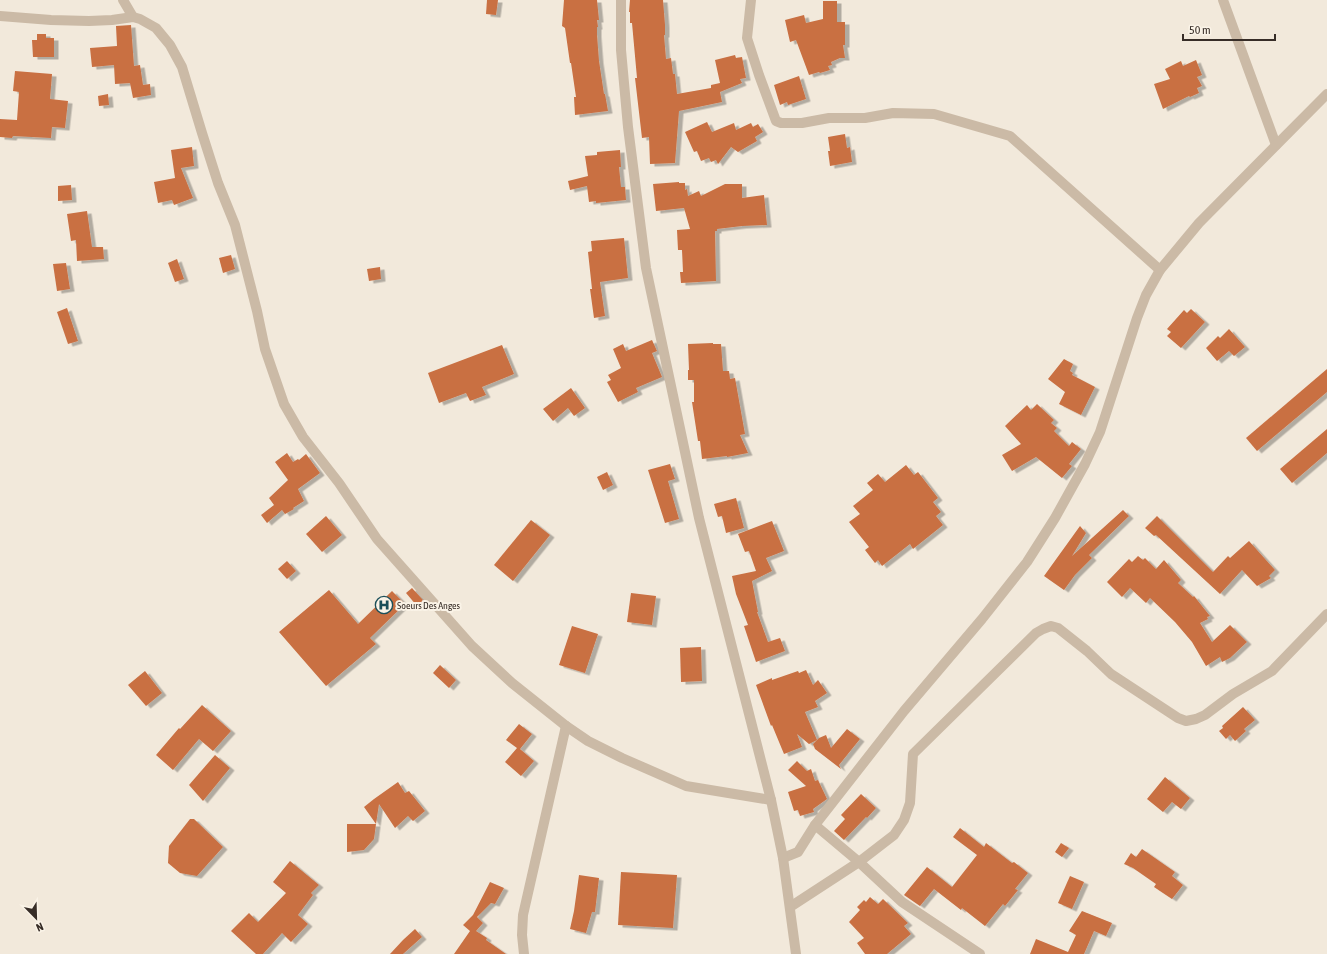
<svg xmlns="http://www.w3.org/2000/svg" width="1327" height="954" viewBox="0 0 1327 954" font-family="'Asap Condensed',sans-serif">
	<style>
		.building { fill: #c96f42; filter: url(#shadow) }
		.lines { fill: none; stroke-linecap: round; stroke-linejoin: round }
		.minor { stroke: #cbbaa6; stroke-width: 10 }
		.tertiary { stroke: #cbbaa6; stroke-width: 10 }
		.labels { text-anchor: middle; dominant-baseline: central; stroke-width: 4; stroke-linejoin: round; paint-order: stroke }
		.poi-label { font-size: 10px; fill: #372d27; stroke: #faf3e7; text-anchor: start }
	</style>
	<defs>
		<filter id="shadow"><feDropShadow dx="4.5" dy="2.5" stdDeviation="0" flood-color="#0004"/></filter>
	</defs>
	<rect width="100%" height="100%" fill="#f2e9db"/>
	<!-- building -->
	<g class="building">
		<path d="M487 0H498L496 15 486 14Z"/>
		<path d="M564 0H597L599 20H597L598 27H597V35L599 61 604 94H605L608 111 575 115 574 97H576L571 63H570L565 28 562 26Z"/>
		<path d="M630 0H663L665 25V35H664L666 59 671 58 673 74H675L677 94 711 88V85L720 83 715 60 735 55 736 58 742 57 746 78 740 79 742 83 720 92 722 102 679 111 675 163 650 164 649 137 642 138 635 78H637L632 23H630V12H629Z"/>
		<path d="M823 1H837V22H845V45H843L845 58H840L831 62 832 65 828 66 830 70 820 73 819 72 809 75 796 40 790 42 785 20 804 15 806 23 823 19Z"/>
		<path d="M131 25 134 66 140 65 143 85 150 84 151 95 133 98 130 83 115 84 114 65 92 67 90 48 117 46 116 26Z"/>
		<path d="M37 34H46V38H54V57H33L32 40H37Z"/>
		<path d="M1196 60 1202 75 1197 77 1202 86 1197 88 1199 93 1190 97 1189 96 1163 109 1154 84 1170 79 1165 69 1181 61 1183 66Z"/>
		<path d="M15 71 52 74 50 99 68 101 65 128 52 127 51 138 13 136 12 138 0 137V119L17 120 19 92 13 91Z"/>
		<path d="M799 76 806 99 788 105 787 102 780 105 774 85Z"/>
		<path d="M108 94 109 105 99 106 98 96Z"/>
		<path d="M707 122 712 132 734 123 736 130 751 123 753 127 758 124 763 132 755 137 757 141 738 152 731 147 718 164 716 160 711 162 709 158 701 161 697 151 694 152 685 132Z"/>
		<path d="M845 134 847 148 850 147 852 162 830 166 828 151H830L828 137Z"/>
		<path d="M192 147 194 166 181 168 193 198 174 205 172 200 158 203 154 182 175 178 171 150Z"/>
		<path d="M620 150 621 167H619L621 187H625L626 200 596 203V201L589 202 587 186 570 190 568 181 588 176 585 156 597 155V152Z"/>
		<path d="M679 182V183H685V190L687 189 688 196 699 191 701 196 725 184H742V198L764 195 767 225 742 226 717 229V231H715L716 281 681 283 680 272H683L682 250H678L677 230 690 229 684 208 656 211 653 184Z"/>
		<path d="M71 185 72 200 58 201V186Z"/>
		<path d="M87 211 92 247H103L104 259 77 261 76 240 71 241 67 214Z"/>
		<path d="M624 238 628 278 600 282 605 316 594 318 590 289H592L588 252 592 251 591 241Z"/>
		<path d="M231 255 235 269 223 273 219 258Z"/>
		<path d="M177 259 184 279 175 282 168 263Z"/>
		<path d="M66 263 70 289 57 291 53 264Z"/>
		<path d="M380 267 381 279 369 281 367 269Z"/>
		<path d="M67 308 78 341 68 344 57 312Z"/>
		<path d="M1191 309 1205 322 1181 348 1167 336 1171 332 1167 329 1184 310 1187 313Z"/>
		<path d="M1229 329 1245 347 1234 356 1229 351 1217 361 1206 348 1218 336 1220 338Z"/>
		<path d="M652 340 657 351 652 353 662 377 636 388 638 392 618 402 607 382 611 380 608 375 621 368 613 349 623 344 626 351Z"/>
		<path d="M713 343V344H721L723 371H729L730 379 735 378 745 434 740 435 748 453 727 457V456L702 459 700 441H698L692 402H694V380H688V370H689L688 344Z"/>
		<path d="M502 345 514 374 482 387 486 395 470 401 466 393 439 403 428 373Z"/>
		<path d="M1064 359 1073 364 1070 371 1073 373 1072 375 1095 387 1081 415 1059 404 1065 392 1048 379Z"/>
		<path d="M1327 369V392L1257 451 1246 438Z"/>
		<path d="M571 388 585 408 574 416 568 408 553 421 543 409Z"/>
		<path d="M1037 404 1054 420 1051 423 1057 428 1054 431 1069 446 1072 442 1081 449 1069 464 1072 466 1062 478 1036 457 1012 471 1002 455 1021 444 1005 426 1027 405 1031 410Z"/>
		<path d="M1327 429V453L1292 483 1280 469Z"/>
		<path d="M287 453 293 462 298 459 299 460 306 454 320 473 298 489 304 501 293 508 294 509 285 514 282 510 267 523 261 515 274 505 269 498 288 480 275 462Z"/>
		<path d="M670 464 675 479 668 481 679 519 665 523 648 470Z"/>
		<path d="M906 465 914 475 918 472 938 498 933 502 941 512 936 516 943 525 913 549 910 544 882 566 878 560 875 563 865 550 869 547 849 522 860 514 853 506 873 490 867 483 878 474 885 482Z"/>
		<path d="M607 472 613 485 603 490 597 477Z"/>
		<path d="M736 498 744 528 726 533 722 516 718 517 714 504Z"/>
		<path d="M1123 510 1129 516 1089 555 1092 558 1075 575 1064 590 1044 576 1080 526 1086 533 1072 556Z"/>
		<path d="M326 516 342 535 322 552 306 534Z"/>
		<path d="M1157 516 1213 572 1228 556 1230 558 1249 541 1275 570 1269 576 1271 578 1257 586 1242 570 1220 594 1156 535 1154 536 1145 528Z"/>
		<path d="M531 520 550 535 513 581 494 565Z"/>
		<path d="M772 521 784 551 766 558 772 571 752 581 758 612H757L768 642 780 638 785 651 756 662 744 626 748 625 736 594 732 576 756 571 749 551 745 552 738 534Z"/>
		<path d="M1138 556 1143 560 1145 558 1156 569 1164 560 1181 580 1178 583 1193 597 1194 596 1210 616 1207 617 1208 619 1200 623 1212 642 1230 625 1247 642 1230 658 1222 662 1220 657 1206 666 1192 642 1175 622 1150 598 1146 603 1130 588 1122 597 1107 582 1129 559 1132 562Z"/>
		<path d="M287 561 296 571 287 579 278 569Z"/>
		<path d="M412 588 423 600 417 606 406 593Z"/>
		<path d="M329 590 358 624 392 591 405 604 370 638 376 644 326 686 279 632Z"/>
		<path d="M631 593 656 596 652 625 627 622Z"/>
		<path d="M572 626 598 634 585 673 559 665Z"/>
		<path d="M701 647 702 681 681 682 680 648Z"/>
		<path d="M440 665 456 680 449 688 433 673Z"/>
		<path d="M806 670 813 685 818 680 827 693 815 701 818 707 805 712 817 740 809 744 797 734 802 747 784 754 772 725 771 726 756 685 772 678V680L798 671 799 673Z"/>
		<path d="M145 671 162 693 146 706 128 685Z"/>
		<path d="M202 705 231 731 213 751 199 739 173 770 156 755 179 728 180 729Z"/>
		<path d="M1243 707 1255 720 1244 729 1246 731 1235 741 1230 735 1226 739 1219 731 1223 728 1222 726Z"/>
		<path d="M519 724 532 734 520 749 534 761 521 776 505 762 517 748 506 740Z"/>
		<path d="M847 729 860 739 839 765 841 769 815 749 813 744 819 738 826 735 831 748Z"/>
		<path d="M215 755 230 768 203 801 189 785Z"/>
		<path d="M797 761 807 771 811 769 815 781 818 780 827 799 813 809 814 812 800 816 798 810 794 811 788 792 806 786 788 770Z"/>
		<path d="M1165 777 1190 798 1181 809 1172 802 1163 812 1147 799Z"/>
		<path d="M398 782 405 793 409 791 425 811 413 821 408 816 395 828 379 804 376 824 364 807 374 799Z"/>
		<path d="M861 794 876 808 867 818 866 817 844 840 834 831 845 819 841 815Z"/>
		<path d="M190 819H194L223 847 197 876 180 873 168 863 169 846Z"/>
		<path d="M347 824H376L374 839 364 850 347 852Z"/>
		<path d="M960 828 984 847 986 843 1012 863 1014 862 1028 873 1015 889 1018 890 1005 906 1003 904 985 926 962 908 961 910 934 889 920 906 904 895 927 867 952 887 977 855 953 837Z"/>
		<path d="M1061 843 1069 848 1062 857 1055 852Z"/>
		<path d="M1142 849 1175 872 1172 876 1183 885 1172 899 1154 887 1156 884 1133 868 1124 864 1131 853 1136 857Z"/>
		<path d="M290 861 319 885 311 893 313 895 298 915 308 924 291 942 282 933 263 954H256L231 931 249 913 258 922 286 893 273 882Z"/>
		<path d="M621 872 677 875 673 928 618 925Z"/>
		<path d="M579 875 599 878 595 912H592L586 933 570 929 574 911Z"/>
		<path d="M1070 876 1084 882 1072 909 1058 903Z"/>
		<path d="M490 882 504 888 495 904 491 903 477 917 483 923 476 931 487 938 486 940 506 954H454L470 931 463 925 473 915Z"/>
		<path d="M870 897 878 904 883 899 908 923 904 926 911 934 887 954H865L857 943 864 938 849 922 860 910 857 907 864 900 866 902Z"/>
		<path d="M1082 911 1112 923 1106 936 1094 931 1084 954H1030L1036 939 1068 952 1076 935 1069 931Z"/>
		<path d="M415 929 422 937 403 954H390L403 940Z"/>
	</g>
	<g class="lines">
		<!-- minor -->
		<g class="minor">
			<path d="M123 0 133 17"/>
			<path d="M751 0 747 38 759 75 776 121 781 123H802L829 118H865L893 113 934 114 1010 136 1160 270"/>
			<path d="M1223 0 1276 145"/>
			<path d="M0 16 51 20 89 21 112 20 133 17 140 19 156 28 170 45 182 67 202 133 218 183 235 225 257 311 265 349 284 404 303 437 339 483 377 539 472 646 512 683 566 726 588 741 622 758 686 786 771 800"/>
			<path d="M815 825 859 862 902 902 980 954"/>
			<path d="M783 858 798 852 815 825 904 711 982 619 1027 562 1055 518 1085 464 1100 432 1137 318 1146 295 1160 270 1199 223 1327 94"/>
			<path d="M790 907 859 862 894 835 904 820 910 803 913 754 1036 633 1043 629 1051 626 1058 628 1087 651 1111 674 1178 718 1186 721 1196 719 1205 715 1233 694 1272 671 1327 614"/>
			<path d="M524 954 522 935 523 915 566 726"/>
		</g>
		<!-- tertiary -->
		<path class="tertiary" d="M621 0V50L628 127 646 268 699 518 771 800 783 858 796 954"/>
	</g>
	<!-- icons -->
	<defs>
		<symbol id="hospital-ring" viewBox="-11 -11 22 22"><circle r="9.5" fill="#faf3e7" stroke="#1c4f59" stroke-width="1.5"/><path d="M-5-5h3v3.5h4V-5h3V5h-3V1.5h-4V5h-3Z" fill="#1c4f59"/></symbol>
	</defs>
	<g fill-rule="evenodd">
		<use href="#hospital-ring" x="374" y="595" width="20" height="20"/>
	</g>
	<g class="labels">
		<!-- poi labels -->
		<g class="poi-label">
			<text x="397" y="605">Soeurs Des Anges</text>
		</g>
	</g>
	<!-- north arrow -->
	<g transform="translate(36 918) rotate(157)" stroke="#faf3e7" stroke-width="3" paint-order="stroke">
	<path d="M0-3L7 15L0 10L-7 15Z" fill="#372d27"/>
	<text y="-6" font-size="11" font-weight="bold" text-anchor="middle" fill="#372d27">N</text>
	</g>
	<!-- scale -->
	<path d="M1183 34v6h92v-6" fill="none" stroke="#372d27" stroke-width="2"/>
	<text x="1189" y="34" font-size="12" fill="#372d27" stroke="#faf3e7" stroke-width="3" paint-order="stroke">50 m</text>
</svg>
